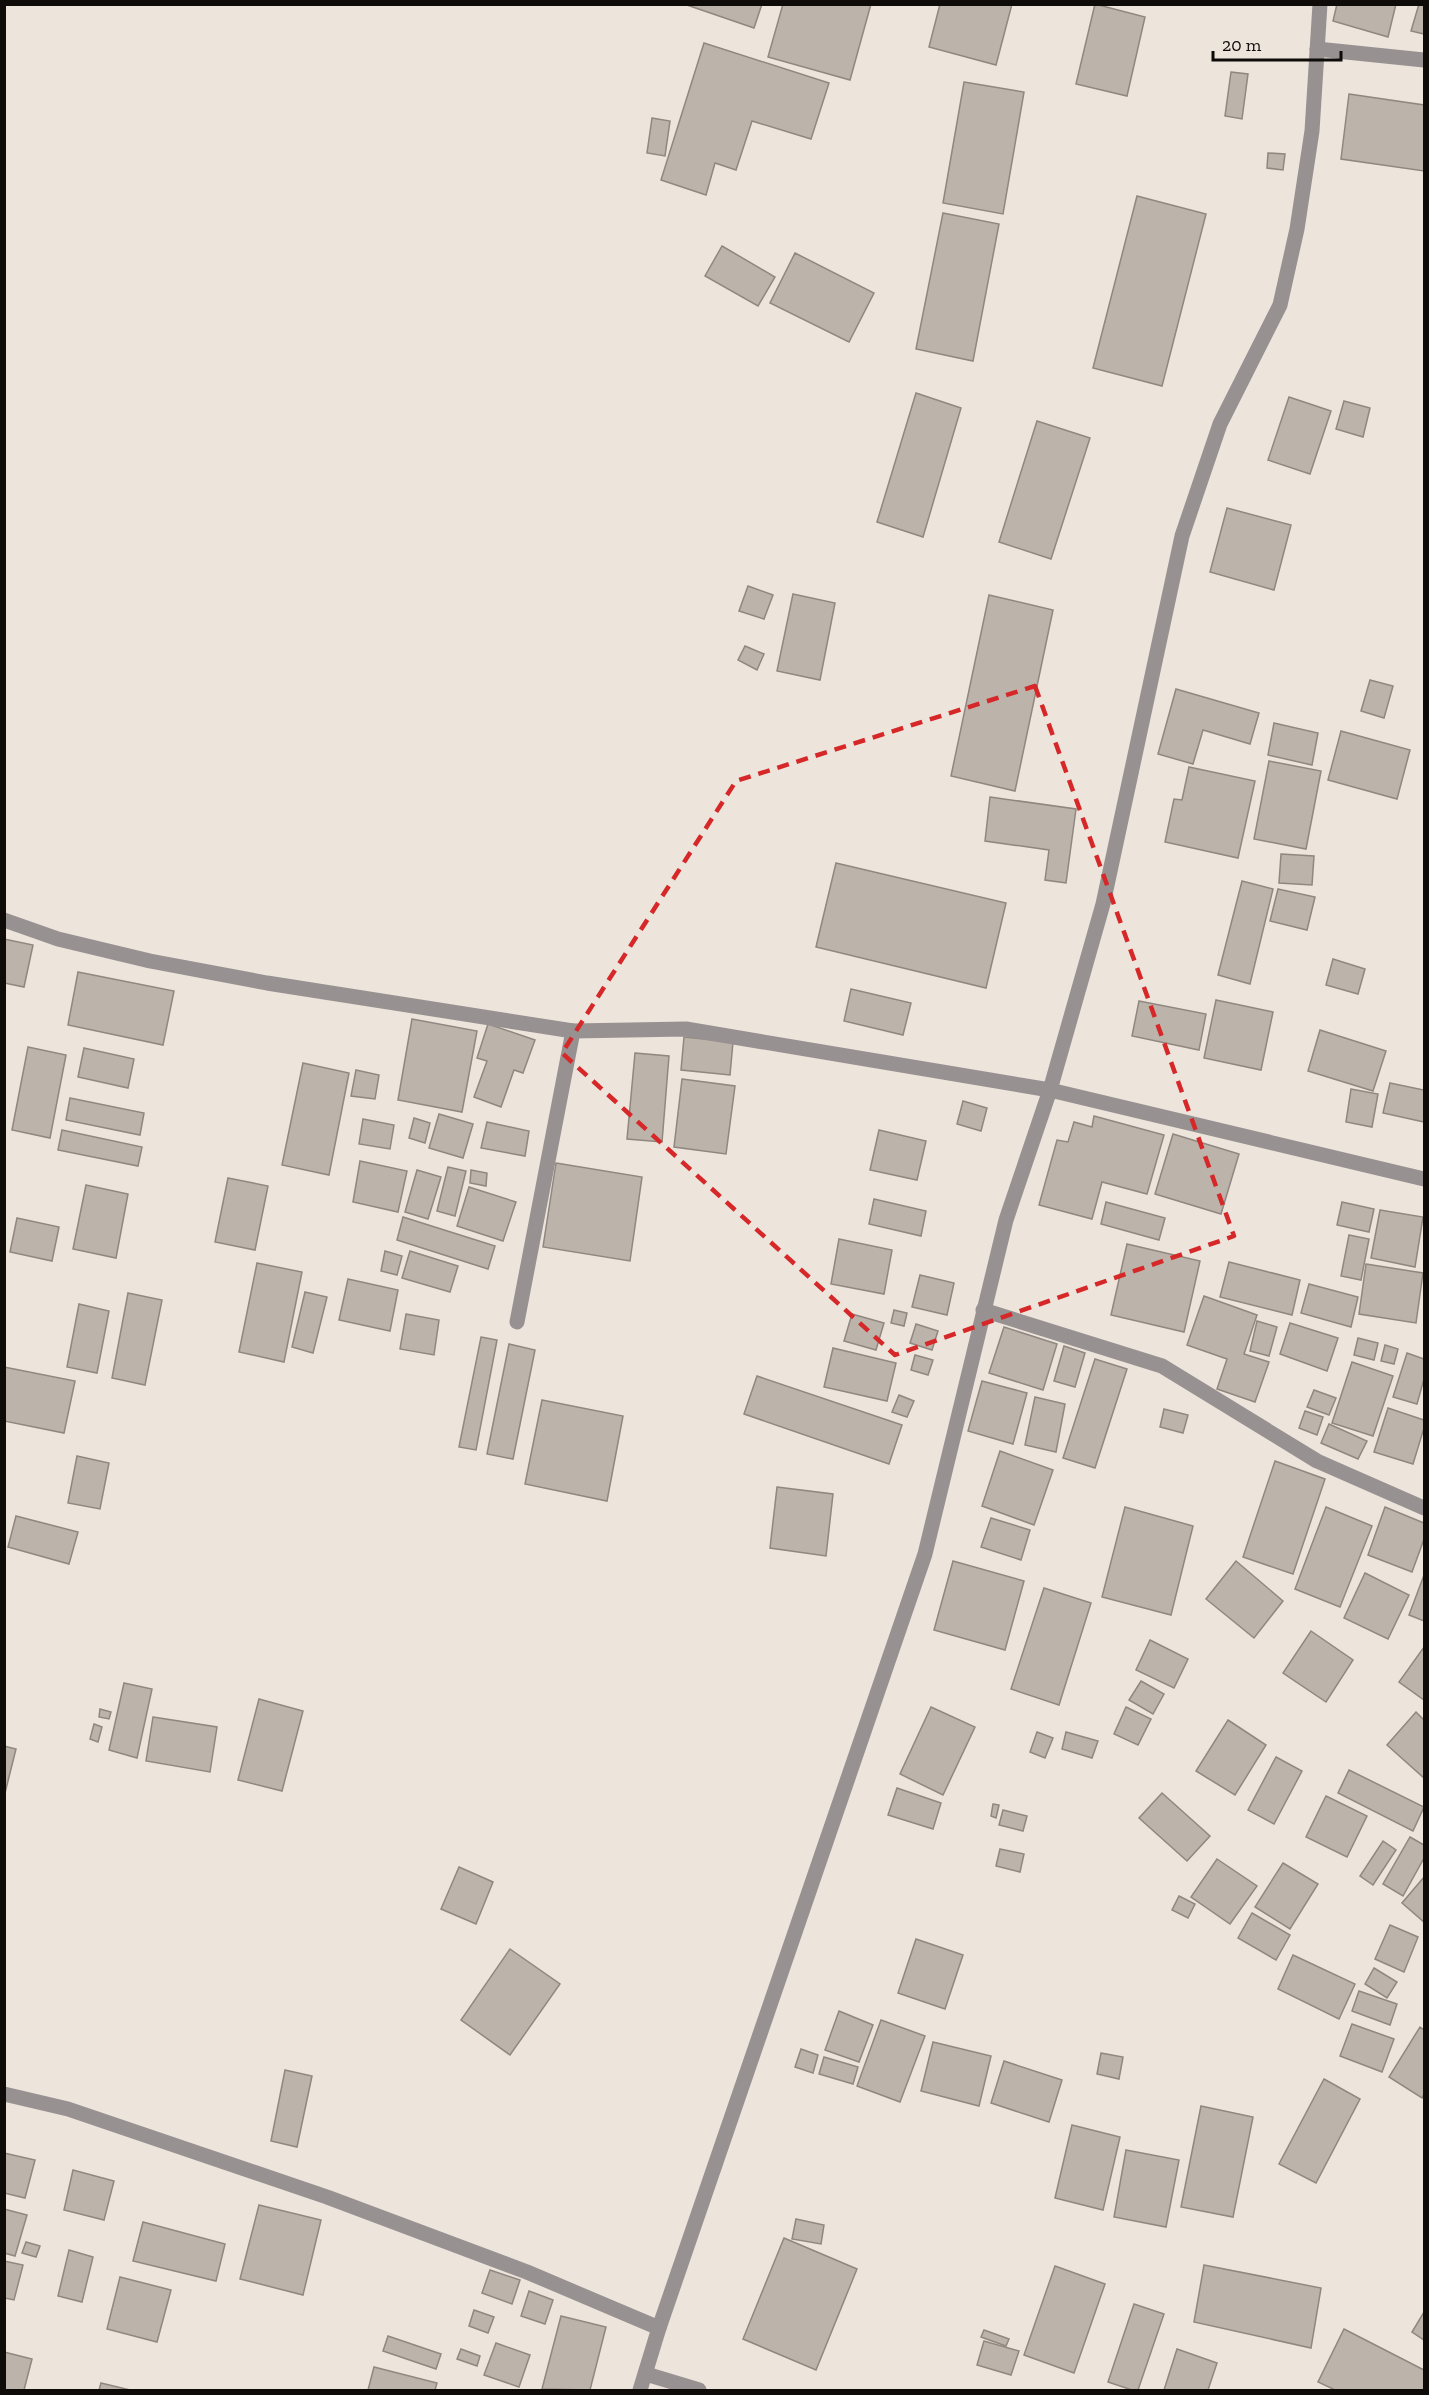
<svg xmlns="http://www.w3.org/2000/svg" width="1429" height="2395" viewBox="0 0 1429 2395" font-family="'Zilla Slab',serif">
	<style>
		.building { fill: #bcb3ab; stroke: #908780; stroke-width: 1.5 }
		.lines { fill: none; stroke-linecap: round; stroke-linejoin: round }
		.minor { stroke: #979291; stroke-width: 15 }
		.marked { fill: none; stroke: #d62828; stroke-width: 4.5; stroke-dasharray: 12 8; stroke-linejoin: round }
	</style>
	<rect width="100%" height="100%" fill="#ede4dc"/>
	<!-- building -->
	<g class="building">
		<path d="M684 4H762L754 28Z"/>
		<path d="M783 4H871L850 80 768 57Z"/>
		<path d="M940 4H1012L996 65 929 47Z"/>
		<path d="M1095 4 1145 17 1127 96 1076 84Z"/>
		<path d="M1337 4H1396L1388 37 1333 21Z"/>
		<path d="M1419 4H1424V34L1411 31Z"/>
		<path d="M704 43 829 83 811 139 752 121 736 170 715 163 706 195 661 180Z"/>
		<path d="M1231 72 1248 74 1242 119 1225 116Z"/>
		<path d="M964 82 1024 92 1003 214 943 203Z"/>
		<path d="M1349 94 1424 105V171L1341 159Z"/>
		<path d="M652 118 670 121 665 156 647 153Z"/>
		<path d="M1268 153 1285 154 1283 170 1267 168Z"/>
		<path d="M1137 196 1206 214 1162 386 1093 368Z"/>
		<path d="M943 213 999 224 973 361 916 349Z"/>
		<path d="M722 246 775 277 758 306 705 276Z"/>
		<path d="M795 253 874 293 849 342 770 303Z"/>
		<path d="M916 393 961 408 923 537 877 522Z"/>
		<path d="M1289 397 1331 411 1310 474 1268 460Z"/>
		<path d="M1344 401 1370 408 1363 437 1336 429Z"/>
		<path d="M1037 421 1090 438 1051 559 999 542Z"/>
		<path d="M1227 508 1291 525 1274 590 1210 572Z"/>
		<path d="M748 586 773 595 764 619 739 611Z"/>
		<path d="M793 594 835 603 820 680 777 671Z"/>
		<path d="M989 595 1053 610 1015 791 951 776Z"/>
		<path d="M745 646 764 654 757 670 738 660Z"/>
		<path d="M1370 680 1393 686 1384 718 1361 711Z"/>
		<path d="M1176 689 1259 713 1250 744 1203 730 1193 764 1158 754Z"/>
		<path d="M1274 723 1318 733 1312 765 1268 755Z"/>
		<path d="M1341 731 1410 750 1397 799 1328 780Z"/>
		<path d="M1269 761 1321 771 1306 849 1254 839Z"/>
		<path d="M1189 767 1255 781 1238 858 1165 842 1174 799 1182 800Z"/>
		<path d="M990 797 1076 809 1066 883 1045 880 1049 850 985 841Z"/>
		<path d="M1281 854 1314 856 1312 885 1279 883Z"/>
		<path d="M836 863 1006 903 986 988 816 947Z"/>
		<path d="M1242 881 1273 889 1250 984 1218 975Z"/>
		<path d="M1278 889 1315 897 1307 930 1270 921Z"/>
		<path d="M4 939 33 945 24 987 4 983Z"/>
		<path d="M1333 959 1365 969 1358 994 1326 985Z"/>
		<path d="M78 972 174 991 163 1045 68 1025Z"/>
		<path d="M851 989 911 1003 903 1035 844 1021Z"/>
		<path d="M1216 1000 1273 1012 1261 1070 1204 1058Z"/>
		<path d="M1139 1001 1206 1014 1199 1050 1132 1036Z"/>
		<path d="M412 1019 477 1031 462 1112 398 1100Z"/>
		<path d="M488 1024 535 1040 523 1073 514 1070 501 1107 474 1097 487 1061 477 1058Z"/>
		<path d="M1320 1030 1386 1051 1373 1091 1308 1071Z"/>
		<path d="M684 1037 733 1042 730 1075 681 1070Z"/>
		<path d="M28 1047 66 1055 50 1138 12 1130Z"/>
		<path d="M84 1048 134 1059 128 1088 78 1077Z"/>
		<path d="M635 1053 669 1056 662 1142 627 1139Z"/>
		<path d="M303 1063 349 1073 329 1175 282 1165Z"/>
		<path d="M356 1070 379 1075 375 1099 351 1096Z"/>
		<path d="M682 1079 735 1086 726 1154 674 1147Z"/>
		<path d="M1390 1083 1424 1090V1122L1383 1113Z"/>
		<path d="M1351 1089 1378 1094 1372 1127 1346 1122Z"/>
		<path d="M70 1098 144 1113 140 1135 66 1120Z"/>
		<path d="M963 1101 987 1108 981 1131 957 1124Z"/>
		<path d="M439 1114 473 1124 463 1158 429 1148Z"/>
		<path d="M1094 1116 1164 1135 1147 1194 1102 1182 1092 1219 1039 1205 1057 1140 1068 1142 1074 1122 1092 1127Z"/>
		<path d="M414 1118 430 1123 425 1143 409 1138Z"/>
		<path d="M363 1119 394 1125 390 1149 359 1144Z"/>
		<path d="M487 1122 529 1131 525 1156 481 1148Z"/>
		<path d="M62 1130 142 1147 138 1166 58 1150Z"/>
		<path d="M879 1130 926 1141 917 1180 870 1170Z"/>
		<path d="M1173 1134 1239 1154 1221 1214 1155 1194Z"/>
		<path d="M360 1161 407 1171 398 1212 353 1202Z"/>
		<path d="M556 1163 642 1177 630 1261 543 1247Z"/>
		<path d="M448 1167 466 1171 455 1216 437 1211Z"/>
		<path d="M417 1170 441 1177 428 1219 405 1212Z"/>
		<path d="M471 1170 487 1173 486 1186 470 1183Z"/>
		<path d="M228 1178 268 1186 255 1250 215 1242Z"/>
		<path d="M86 1185 128 1194 116 1258 73 1249Z"/>
		<path d="M469 1187 516 1202 503 1241 457 1226Z"/>
		<path d="M874 1199 926 1211 921 1236 869 1224Z"/>
		<path d="M1106 1202 1165 1218 1159 1240 1101 1224Z"/>
		<path d="M1342 1202 1374 1209 1369 1232 1337 1225Z"/>
		<path d="M1380 1210 1423 1217 1415 1267 1371 1258Z"/>
		<path d="M403 1217 495 1246 488 1269 397 1240Z"/>
		<path d="M17 1218 59 1227 52 1261 10 1252Z"/>
		<path d="M1349 1235 1369 1239 1361 1280 1341 1276Z"/>
		<path d="M839 1239 892 1250 884 1294 831 1284Z"/>
		<path d="M1127 1244 1200 1261 1184 1332 1111 1315Z"/>
		<path d="M385 1251 402 1256 397 1275 381 1271Z"/>
		<path d="M410 1251 458 1266 450 1292 402 1278Z"/>
		<path d="M1229 1262 1300 1280 1292 1315 1220 1297Z"/>
		<path d="M257 1263 302 1272 284 1362 239 1352Z"/>
		<path d="M1366 1264 1423 1273 1416 1323 1359 1314Z"/>
		<path d="M920 1275 954 1283 947 1315 912 1307Z"/>
		<path d="M348 1279 398 1290 390 1331 339 1320Z"/>
		<path d="M1309 1284 1358 1297 1351 1327 1301 1313Z"/>
		<path d="M305 1292 327 1297 313 1353 292 1347Z"/>
		<path d="M128 1293 162 1300 145 1385 112 1378Z"/>
		<path d="M1204 1296 1257 1315 1244 1354 1269 1362 1255 1402 1217 1389 1227 1359 1187 1345Z"/>
		<path d="M79 1304 109 1311 97 1373 67 1367Z"/>
		<path d="M894 1310 907 1313 904 1326 891 1323Z"/>
		<path d="M406 1314 439 1320 434 1355 400 1349Z"/>
		<path d="M852 1314 884 1323 876 1350 844 1341Z"/>
		<path d="M1257 1321 1277 1327 1269 1356 1250 1351Z"/>
		<path d="M1290 1323 1338 1338 1327 1371 1280 1354Z"/>
		<path d="M916 1324 938 1331 932 1350 910 1343Z"/>
		<path d="M1004 1327 1057 1344 1043 1390 989 1373Z"/>
		<path d="M481 1337 497 1340 476 1450 459 1447Z"/>
		<path d="M1358 1338 1378 1343 1374 1360 1354 1355Z"/>
		<path d="M509 1344 535 1350 513 1459 487 1454Z"/>
		<path d="M1385 1345 1398 1349 1394 1364 1381 1361Z"/>
		<path d="M1064 1346 1085 1353 1075 1387 1054 1381Z"/>
		<path d="M833 1348 896 1363 887 1401 824 1387Z"/>
		<path d="M1407 1353 1424 1359V1379L1417 1404 1393 1397Z"/>
		<path d="M915 1355 933 1360 928 1375 911 1370Z"/>
		<path d="M1095 1359 1127 1369 1095 1468 1063 1458Z"/>
		<path d="M1352 1362 1393 1376 1373 1436 1332 1423Z"/>
		<path d="M4 1367 75 1381 64 1433 4 1421Z"/>
		<path d="M757 1376 902 1425 889 1464 744 1414Z"/>
		<path d="M982 1381 1027 1393 1013 1444 968 1431Z"/>
		<path d="M1314 1390 1336 1398 1329 1415 1307 1407Z"/>
		<path d="M899 1395 914 1401 907 1417 892 1412Z"/>
		<path d="M1035 1397 1065 1404 1056 1452 1025 1445Z"/>
		<path d="M542 1400 623 1416 607 1501 525 1484Z"/>
		<path d="M1388 1408 1424 1420V1428L1413 1464 1374 1452Z"/>
		<path d="M1164 1409 1188 1415 1183 1433 1160 1427Z"/>
		<path d="M1305 1411 1323 1417 1317 1435 1299 1428Z"/>
		<path d="M1329 1424 1367 1441 1358 1459 1321 1443Z"/>
		<path d="M1000 1451 1053 1470 1034 1525 982 1506Z"/>
		<path d="M77 1456 109 1463 100 1509 68 1503Z"/>
		<path d="M1275 1461 1325 1479 1293 1574 1243 1557Z"/>
		<path d="M777 1487 833 1494 826 1556 770 1548Z"/>
		<path d="M1125 1507 1193 1526 1171 1615 1102 1597Z"/>
		<path d="M1326 1507 1372 1526 1340 1607 1295 1589Z"/>
		<path d="M1385 1507 1424 1523V1539L1412 1572 1368 1555Z"/>
		<path d="M16 1516 78 1532 69 1564 8 1547Z"/>
		<path d="M991 1518 1030 1530 1021 1560 981 1547Z"/>
		<path d="M953 1561 1024 1581 1005 1650 934 1630Z"/>
		<path d="M1236 1561 1283 1601 1254 1638 1206 1599Z"/>
		<path d="M1365 1573 1409 1595 1388 1639 1344 1618Z"/>
		<path d="M1424 1575V1621L1409 1615Z"/>
		<path d="M1044 1588 1091 1603 1059 1705 1011 1689Z"/>
		<path d="M1311 1631 1353 1660 1326 1702 1283 1673Z"/>
		<path d="M1150 1640 1188 1659 1174 1688 1136 1670Z"/>
		<path d="M1424 1647V1700L1399 1682Z"/>
		<path d="M1141 1681 1164 1694 1153 1714 1129 1700Z"/>
		<path d="M124 1683 152 1689 137 1758 109 1750Z"/>
		<path d="M259 1699 303 1711 282 1791 238 1780Z"/>
		<path d="M931 1707 975 1727 943 1795 900 1774Z"/>
		<path d="M1126 1707 1151 1719 1138 1745 1114 1734Z"/>
		<path d="M100 1709 111 1712 109 1719 99 1717Z"/>
		<path d="M1416 1712 1424 1720V1778L1387 1745Z"/>
		<path d="M153 1717 217 1727 210 1772 146 1761Z"/>
		<path d="M1228 1720 1266 1745 1235 1795 1196 1771Z"/>
		<path d="M94 1724 102 1727 98 1742 90 1739Z"/>
		<path d="M1037 1732 1053 1738 1045 1758 1030 1752Z"/>
		<path d="M1066 1732 1098 1741 1092 1758 1062 1749Z"/>
		<path d="M4 1746 16 1749 4 1797Z"/>
		<path d="M1276 1757 1302 1771 1274 1824 1248 1810Z"/>
		<path d="M1349 1770 1424 1807 1413 1831 1338 1793Z"/>
		<path d="M897 1788 941 1803 933 1829 888 1815Z"/>
		<path d="M1162 1793 1210 1836 1187 1861 1139 1818Z"/>
		<path d="M1326 1796 1367 1816 1347 1857 1306 1837Z"/>
		<path d="M993 1804 999 1805 996 1818 991 1816Z"/>
		<path d="M1003 1810 1027 1816 1023 1831 999 1825Z"/>
		<path d="M1410 1837 1424 1845V1858L1403 1896 1383 1884Z"/>
		<path d="M1383 1841 1396 1850 1373 1885 1360 1876Z"/>
		<path d="M1000 1849 1024 1854 1020 1872 996 1866Z"/>
		<path d="M1217 1859 1257 1886 1230 1924 1191 1897Z"/>
		<path d="M1283 1863 1318 1884 1290 1929 1255 1907Z"/>
		<path d="M459 1867 493 1882 476 1924 441 1909Z"/>
		<path d="M1424 1877V1922L1402 1903Z"/>
		<path d="M1179 1896 1195 1904 1188 1918 1172 1910Z"/>
		<path d="M1252 1913 1290 1935 1276 1960 1238 1938Z"/>
		<path d="M1390 1925 1418 1937 1404 1972 1375 1959Z"/>
		<path d="M916 1939 963 1955 945 2009 898 1993Z"/>
		<path d="M510 1949 560 1984 510 2055 461 2020Z"/>
		<path d="M1293 1955 1355 1984 1339 2019 1278 1989Z"/>
		<path d="M1374 1968 1397 1982 1387 1998 1365 1984Z"/>
		<path d="M1359 1991 1397 2004 1390 2025 1352 2011Z"/>
		<path d="M839 2011 873 2025 859 2062 825 2050Z"/>
		<path d="M881 2020 925 2036 900 2102 857 2086Z"/>
		<path d="M1352 2024 1394 2039 1382 2072 1340 2056Z"/>
		<path d="M1420 2027 1424 2030V2094L1422 2098 1389 2077Z"/>
		<path d="M933 2042 991 2056 979 2106 921 2091Z"/>
		<path d="M801 2049 818 2055 813 2073 795 2067Z"/>
		<path d="M1101 2053 1123 2057 1119 2079 1097 2074Z"/>
		<path d="M824 2057 858 2067 853 2084 819 2074Z"/>
		<path d="M1004 2061 1062 2080 1049 2122 991 2103Z"/>
		<path d="M285 2070 312 2076 297 2147 271 2141Z"/>
		<path d="M1324 2079 1360 2099 1316 2183 1279 2164Z"/>
		<path d="M1201 2106 1253 2117 1233 2217 1181 2207Z"/>
		<path d="M1072 2125 1120 2137 1103 2210 1055 2198Z"/>
		<path d="M1126 2150 1179 2160 1166 2227 1114 2217Z"/>
		<path d="M4 2153 35 2160 25 2198 4 2193Z"/>
		<path d="M73 2170 114 2181 104 2220 64 2210Z"/>
		<path d="M259 2205 321 2220 303 2295 240 2279Z"/>
		<path d="M4 2209 27 2215 15 2256 4 2253Z"/>
		<path d="M796 2219 824 2225 821 2244 792 2239Z"/>
		<path d="M143 2222 225 2244 216 2281 133 2261Z"/>
		<path d="M784 2238 857 2269 816 2370 743 2339Z"/>
		<path d="M26 2242 40 2246 36 2257 22 2253Z"/>
		<path d="M69 2250 93 2257 82 2302 58 2296Z"/>
		<path d="M4 2261 23 2265 14 2300 4 2298Z"/>
		<path d="M1204 2265 1321 2288 1311 2348 1194 2322Z"/>
		<path d="M1055 2266 1105 2284 1074 2373 1024 2355Z"/>
		<path d="M490 2270 520 2280 512 2304 482 2293Z"/>
		<path d="M120 2277 171 2290 157 2342 107 2329Z"/>
		<path d="M529 2291 553 2300 545 2324 521 2316Z"/>
		<path d="M1134 2304 1164 2314 1138 2390H1132L1108 2382Z"/>
		<path d="M474 2310 494 2317 488 2333 469 2326Z"/>
		<path d="M1424 2312V2340L1412 2332Z"/>
		<path d="M561 2316 606 2327 590 2390 542 2389Z"/>
		<path d="M1344 2329 1424 2370V2390H1335L1318 2382Z"/>
		<path d="M984 2330 1009 2339 1006 2346 981 2337Z"/>
		<path d="M388 2336 441 2354 436 2369 383 2351Z"/>
		<path d="M984 2341 1019 2351 1011 2375 977 2365Z"/>
		<path d="M496 2343 530 2355 519 2387 484 2375Z"/>
		<path d="M461 2349 480 2356 477 2366 457 2359Z"/>
		<path d="M1177 2349 1217 2363 1208 2390H1164Z"/>
		<path d="M4 2352 32 2359 24 2390H4Z"/>
		<path d="M374 2367 437 2383 435 2390H368Z"/>
		<path d="M101 2383 130 2390H99Z"/>
	</g>
	<g class="lines">
		<!-- minor -->
		<g class="minor">
			<path d="M1317 49 1424 60"/>
			<path d="M4 920 58 939 150 961 267 983 573 1031 686 1029 1050 1090 1424 1179"/>
			<path d="M983 1310 1162 1366 1317 1461 1424 1508"/>
			<path d="M517 1322 573 1031"/>
			<path d="M4 2094 68 2109 327 2197 527 2272 659 2328"/>
			<path d="M646 2374 699 2390"/>
			<path d="M640 2390 659 2328 925 1554 1006 1220 1050 1090 1103 904 1182 536 1220 424 1280 305 1297 229 1312 131 1320 4"/>
		</g>
	</g>
	<!-- marked area -->
	<path class="marked" d="M1035 686 1234 1236 895 1355 562 1053 736 781Z"/>
	<!-- border -->
	<rect width="1429" height="2395" fill="none" stroke="#0e0b08" stroke-width="12"/>
	<!-- scale -->
	<path d="M1213 51v9h128v-9" fill="none" stroke="#0e0b08" stroke-width="3"/>
	<text x="1222" y="51" font-size="18" fill="#0e0b08" stroke="#ede4dc" stroke-width="4.5" paint-order="stroke">20 m</text>
</svg>
